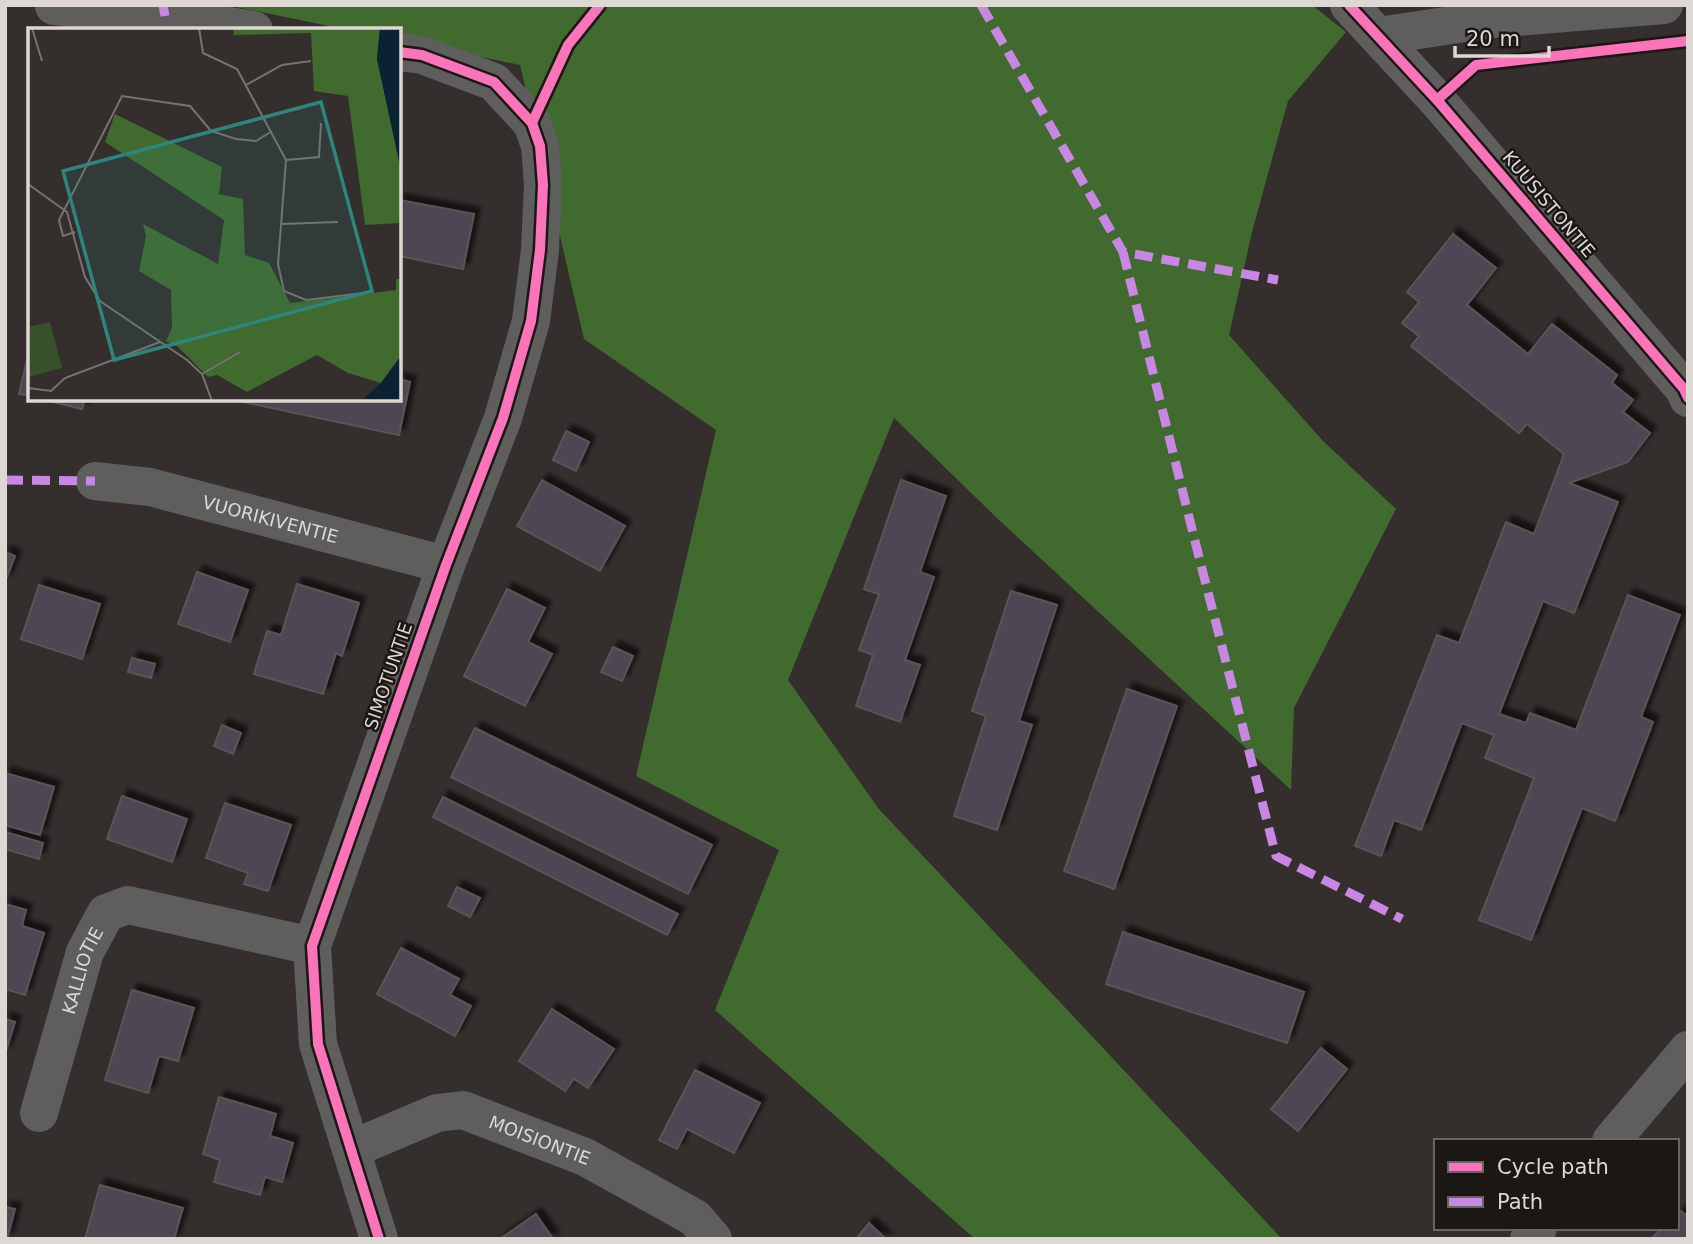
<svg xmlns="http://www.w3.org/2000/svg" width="1693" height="1244" viewBox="0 0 1693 1244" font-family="'DejaVu Sans',sans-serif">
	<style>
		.forest { fill: #416a2e }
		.building { fill: #4d4653; stroke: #585555; stroke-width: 2; filter: url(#shadow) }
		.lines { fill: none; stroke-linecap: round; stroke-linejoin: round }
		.minor { stroke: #5e5e5d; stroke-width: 38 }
		.quiet { stroke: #c787e3; stroke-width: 9; stroke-dasharray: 18 9; stroke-linecap: butt }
		.cycleway-casing { stroke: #1b1715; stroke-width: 15 }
		.cycleway { stroke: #fb73b8; stroke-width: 10 }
		.labels { text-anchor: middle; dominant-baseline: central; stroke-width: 5; stroke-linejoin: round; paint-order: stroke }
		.street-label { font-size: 18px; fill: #ded8d5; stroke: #1b1715 }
		.inset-road { fill: none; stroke: #787270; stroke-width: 2 }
		.view { fill: #2e857d; fill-opacity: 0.15; stroke: #2e857d; stroke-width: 3.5 }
		.inset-edge { fill: none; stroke: #ded8d5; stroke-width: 3.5 }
	</style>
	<defs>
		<filter id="shadow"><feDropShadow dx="6" dy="-6" stdDeviation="2" flood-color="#0009"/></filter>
	</defs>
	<rect width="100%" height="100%" fill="#342e2d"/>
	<!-- forest -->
	<path class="forest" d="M227 5H1312L1346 32 1288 101 1252 232 1229 335 1323 441 1396 509 1294 708 1291 790 998 519 894 418 788 680 878 808 1282 1239H975L715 1010 779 850 636 776 716 430 584 339 520 65 399 40V30H348Z"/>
	<!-- building -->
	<g class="building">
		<path d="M399 200 474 214 463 269 399 256Z"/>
		<path d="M1453 234 1496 268 1467 305 1528 354 1552 324 1617 375 1612 383 1633 400 1623 412 1650 433 1628 462 1569 483 1618 502 1574 613 1543 601 1499 714 1526 723 1530 713 1576 730 1628 595 1680 615 1641 717 1653 722 1615 821 1582 808 1531 940 1479 920 1534 778 1485 758 1494 735 1462 723 1421 830 1394 820 1381 856 1355 846 1437 635 1459 643 1506 522 1534 534 1564 454 1527 424 1519 433 1411 346 1419 336 1402 323 1419 302 1407 292Z"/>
		<path d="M30 347V396L19 394Z"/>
		<path d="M399 379 410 382 399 435 229 399H399Z"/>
		<path d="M41 399H85L82 409Z"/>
		<path d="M566 431 589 442 576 471 553 460Z"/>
		<path d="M542 480 625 526 600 571 517 526Z"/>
		<path d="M901 480 946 496 920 572 934 577 905 660 920 665 900 722 856 706 873 655 859 650 879 594 864 589Z"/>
		<path d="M5 552 15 556 5 582Z"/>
		<path d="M197 572 248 590 230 642 178 624Z"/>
		<path d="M297 584 359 603 342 656 336 653 323 694 254 674 267 631 281 635Z"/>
		<path d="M39 585 100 604 82 659 21 639Z"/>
		<path d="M507 589 545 608 528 642 552 654 525 706 464 676Z"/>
		<path d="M1011 591 1057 605 1019 721 1032 725 997 830 954 816 986 716 972 711Z"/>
		<path d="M613 647 633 656 622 681 601 672Z"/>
		<path d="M132 658 155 664 151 678 128 672Z"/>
		<path d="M1127 689 1177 706 1114 889 1064 871Z"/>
		<path d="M222 725 241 733 233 754 214 746Z"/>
		<path d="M475 728 712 845 688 894 451 777Z"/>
		<path d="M5 773 54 787 40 835 5 825Z"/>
		<path d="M122 796 187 819 172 862 107 839Z"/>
		<path d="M443 797 678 914 667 935 433 817Z"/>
		<path d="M225 803 291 825 268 891 244 884 248 873 206 858Z"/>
		<path d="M5 832 43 843 39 859 5 849Z"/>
		<path d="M457 887 480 898 470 917 448 906Z"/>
		<path d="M5 904 26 910 22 926 44 933 25 995 5 989Z"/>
		<path d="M1123 932 1304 992 1287 1043 1106 984Z"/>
		<path d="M401 948 459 979 450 995 471 1006 455 1036 377 994Z"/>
		<path d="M132 990 194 1008 178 1061 159 1056 148 1093 105 1080Z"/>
		<path d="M552 1009 614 1049 588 1088 574 1079 565 1091 519 1061Z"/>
		<path d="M5 1019 15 1022 5 1054Z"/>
		<path d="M1321 1048 1347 1069 1298 1131 1271 1109Z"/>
		<path d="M695 1070 760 1103 734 1153 687 1129 677 1149 659 1140Z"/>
		<path d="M219 1097 276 1114 270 1136 293 1143 282 1182 265 1177 260 1195 214 1182 220 1160 203 1154Z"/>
		<path d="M100 1185 183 1208 174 1239H85Z"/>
		<path d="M5 1207 15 1209 7 1239H5Z"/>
		<path d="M1681 1211 1688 1217V1239H1651L1662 1228H1677V1215Z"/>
		<path d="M536 1214 553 1239H500Z"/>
		<path d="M869 1223 886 1239H856Z"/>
	</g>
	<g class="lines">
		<!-- minor -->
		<g class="minor">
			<path d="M1349 5 1437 100 1684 389 1688 398"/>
			<path d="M54 6 165 16 254 30"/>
			<path d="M1379 36 1491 19 1664 5"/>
			<path id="s1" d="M95 481 150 487 446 565"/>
			<path id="s2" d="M39 1113 85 952 106 913 128 905 312 946"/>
			<path d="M1611 1141 1688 1050"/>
			<path id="s3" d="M352 1149 437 1113 463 1110 585 1157 695 1218 713 1239"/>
			<path d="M379 1239 318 1044 312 946 446 565 503 418 531 321 540 250 543 185 540 146 532 123 494 82 422 55 399 52"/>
			<path d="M1529 1239 1538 1228"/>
		</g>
		<!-- quiet -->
		<g class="quiet">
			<path d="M163 5 165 16"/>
			<path d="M981 5 1123 252 1278 280"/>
			<path d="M1123 252 1201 565 1276 856 1402 919"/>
			<path d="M5 480 95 481"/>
		</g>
		<defs>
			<g id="cycleway">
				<path d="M1349 5 1437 100 1684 389 1688 398"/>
				<path d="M1437 100 1476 65 1688 41"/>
				<path d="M532 123 568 45 600 5"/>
				<path d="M379 1239 318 1044 312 946 446 565 503 418 531 321 540 250 543 185 540 146 532 123 494 82 422 55 399 52"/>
			</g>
		</defs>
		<!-- cycleway casing -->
		<use href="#cycleway" class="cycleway-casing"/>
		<!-- cycleway -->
		<use href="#cycleway" class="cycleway"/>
	</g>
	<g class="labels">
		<!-- street labels -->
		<g class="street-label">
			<text transform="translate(1549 204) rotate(50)">KUUSISTONTIE</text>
			<text stroke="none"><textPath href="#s1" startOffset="180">VUORIKIVENTIE</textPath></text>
			<text transform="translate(388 676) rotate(-71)">SIMOTUNTIE</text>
			<text stroke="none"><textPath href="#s2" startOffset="149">KALLIOTIE</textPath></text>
			<text stroke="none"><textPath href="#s3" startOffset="201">MOISIONTIE</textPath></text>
		</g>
	</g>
	<!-- overview -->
	<g transform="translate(28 28)">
		<rect width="373" height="373" fill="#342e2d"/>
		<path d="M22 294 34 340 0 349V299Z" fill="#37512a"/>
		<path d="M205 0H352L349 31 373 142V195L337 197 320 68 286 63 283 5 206 7ZM87 86 194 139 191 166 215 171 217 227 241 235 262 275 368 262V251H373V328L353 355 320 345 289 327 219 364 189 347 180 349 149 318 138 313 144 300 143 262 111 243 118 208 115 196 190 236 196 192 77 114Z" fill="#416a2e"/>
		<path d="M352 0H373V142L349 31ZM373 328V373H333L353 355Z" fill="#0b2232"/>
		<path class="inset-road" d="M4 0 14 33M171 0 175 25 209 41 258 132 250 236 256 263 278 272 335 265M218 57 254 37 283 33M258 132 291 129 293 95M0 156 39 184 57 249 72 273 159 332 174 346 184 373M253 196 310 194M47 204 35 208 31 192 94 68 162 78 183 103 208 111 228 113 244 103M174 346 212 324M0 360 23 363 37 350 132 314"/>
		<path class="view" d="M293 74 344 263 86 332 35 143Z"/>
		<rect width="373" height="373" class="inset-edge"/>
	</g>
	<!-- border -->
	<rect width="1693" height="1244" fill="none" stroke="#ded8d5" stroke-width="14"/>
	<!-- legend -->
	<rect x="1434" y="1139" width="245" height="91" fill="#1b1715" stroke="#696462" stroke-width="2"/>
	<rect x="1448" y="1162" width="35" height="10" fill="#fb73b8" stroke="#696462" stroke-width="2"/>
	<text x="1497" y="1174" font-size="21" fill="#ded8d5">Cycle path</text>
	<rect x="1448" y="1197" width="35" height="10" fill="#c787e3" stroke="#696462" stroke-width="2"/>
	<text x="1497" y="1209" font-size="21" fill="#ded8d5">Path</text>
	<!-- scale -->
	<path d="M1455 46v10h94v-10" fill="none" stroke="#ded8d5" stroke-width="3.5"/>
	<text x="1466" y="46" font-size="21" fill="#ded8d5" stroke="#1b1715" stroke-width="5" paint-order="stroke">20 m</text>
</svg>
